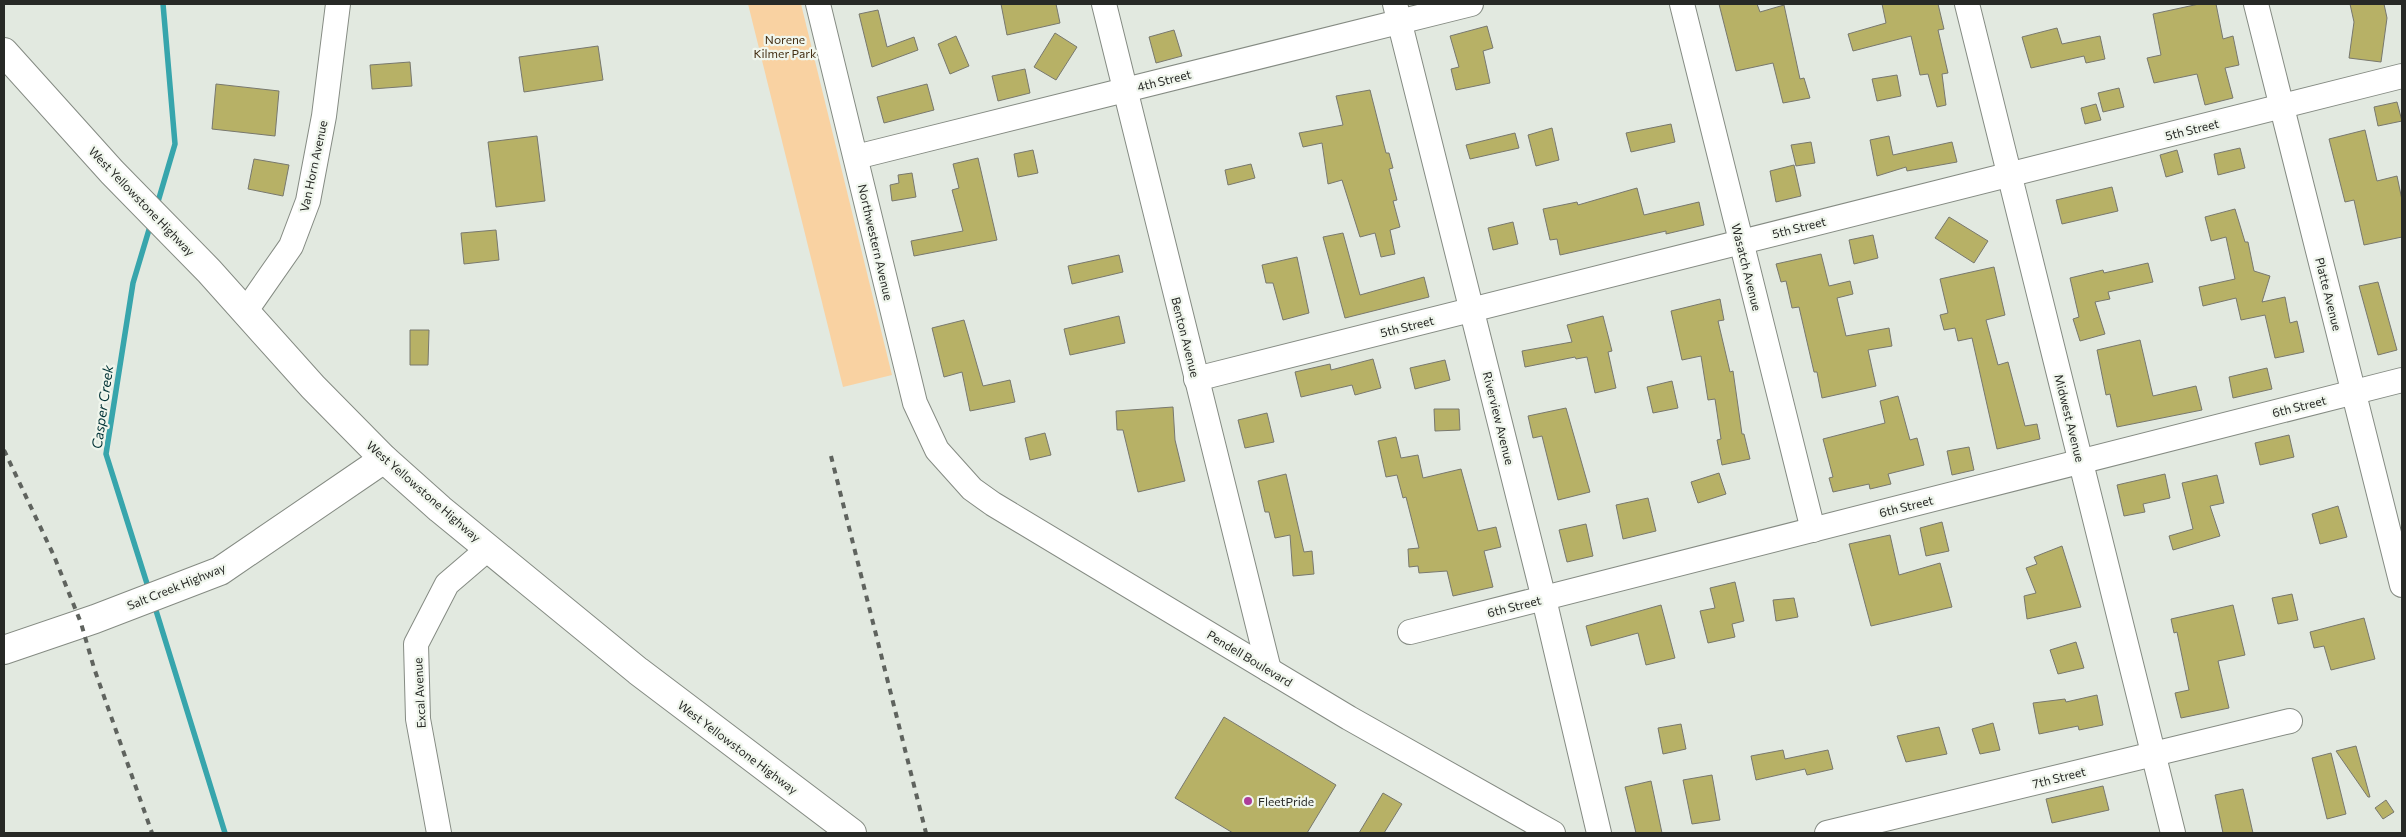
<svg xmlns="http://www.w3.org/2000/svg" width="2406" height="837" viewBox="0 0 2406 837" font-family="Commissioner,sans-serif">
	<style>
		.green { fill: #f9d2a2 }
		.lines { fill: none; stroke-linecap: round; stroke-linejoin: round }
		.stream { stroke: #37a5ac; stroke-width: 5.5 }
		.building { fill: #b7b166; stroke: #78786e }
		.minor-casing { stroke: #858b83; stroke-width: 26 }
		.major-casing { stroke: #858b83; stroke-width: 30 }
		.minor { stroke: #fff; stroke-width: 24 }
		.major { stroke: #fff; stroke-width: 28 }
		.rail { stroke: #5f635e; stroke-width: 4; stroke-dasharray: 6 6; stroke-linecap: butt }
		.poi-dot { fill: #ad3d9a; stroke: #f0f6ed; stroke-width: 2 }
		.labels { text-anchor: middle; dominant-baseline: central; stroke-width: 4.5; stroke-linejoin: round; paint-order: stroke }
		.park-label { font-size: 12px; fill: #432e13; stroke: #f0f6ed }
		.street-label { font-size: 12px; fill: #272926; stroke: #f0f6ed }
		.poi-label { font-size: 12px; fill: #272926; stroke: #f0f6ed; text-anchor: start }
		.water-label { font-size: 14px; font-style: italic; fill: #003235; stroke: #f0f6ed }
	</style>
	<rect width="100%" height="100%" fill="#e2e9e0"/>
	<!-- green -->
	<path class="green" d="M748 4H801L892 375 843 387Z"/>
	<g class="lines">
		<!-- stream -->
		<g class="stream">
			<path d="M157 205 175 144 163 4"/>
			<path d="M149 590 106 454 133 283 151 223"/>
			<path d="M154 604 225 833"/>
		</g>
	</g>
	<!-- building -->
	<g class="building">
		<path d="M1001 4H1056L1060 23 1007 35Z"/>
		<path d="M1719 4H1757L1760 12 1784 5 1800 79 1804 78 1810 98 1783 103 1773 63 1736 71Z"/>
		<path d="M1882 4H1938L1944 29 1938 30 1948 73 1942 74 1946 105 1937 107 1928 74 1920 75 1911 36 1853 51 1848 34 1886 23Z"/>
		<path d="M2199 4H2216L2223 39 2233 36 2239 65 2225 68 2233 98 2205 105 2197 74 2154 83 2147 58 2161 55 2153 14Z"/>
		<path d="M2350 4H2384L2387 18 2381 62 2349 58 2354 22Z"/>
		<path d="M878 10 887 47 914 37 918 50 872 67 859 14Z"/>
		<path d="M1487 26 1493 48 1483 51 1490 83 1456 90 1451 69 1459 67 1450 36Z"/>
		<path d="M2057 28 2062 44 2100 36 2105 59 2086 63 2084 56 2031 68 2022 37Z"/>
		<path d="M1174 30 1182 56 1156 63 1149 37Z"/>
		<path d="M1055 33 1077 47 1056 80 1034 67Z"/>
		<path d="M956 36 969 66 950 74 938 44Z"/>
		<path d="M598 46 603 80 524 92 519 57Z"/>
		<path d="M410 62 412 86 372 89 370 65Z"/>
		<path d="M1025 69 1030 93 998 101 992 76Z"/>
		<path d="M1897 75 1901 96 1877 101 1872 79Z"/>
		<path d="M216 84 279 91 275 136 212 129Z"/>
		<path d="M927 84 934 110 884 123 877 97Z"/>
		<path d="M2119 88 2124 107 2103 112 2098 93Z"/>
		<path d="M1370 90 1386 153H1389L1393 168 1389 169 1397 200 1393 201 1400 227 1390 230 1395 254 1381 257 1375 233 1360 237 1342 180 1328 184 1322 143 1303 147 1299 133 1343 125 1336 96Z"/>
		<path d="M2397 102 2402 121 2378 126 2374 107Z"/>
		<path d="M2096 104 2101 120 2085 124 2081 108Z"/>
		<path d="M1671 124 1675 142 1631 152 1626 133Z"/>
		<path d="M1552 128 1559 160 1536 166 1528 135Z"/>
		<path d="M2365 130 2377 181 2397 176 2402 200V237L2364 245 2354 200 2345 202 2329 139Z"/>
		<path d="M1515 133 1519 148 1470 159 1466 145Z"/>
		<path d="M537 136 545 201 496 207 488 142Z"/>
		<path d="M1889 136 1893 155 1952 142 1957 162 1907 171 1906 167 1877 176 1870 140Z"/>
		<path d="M1811 142 1815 163 1796 166 1791 145Z"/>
		<path d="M2240 148 2245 168 2218 175 2214 154Z"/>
		<path d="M1033 150 1038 173 1018 177 1014 154Z"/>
		<path d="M2177 150 2183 172 2166 177 2160 155Z"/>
		<path d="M978 158 997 240 914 256 911 241 963 231 952 190 959 188 953 164Z"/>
		<path d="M254 159 289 165 283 196 248 189Z"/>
		<path d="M1251 164 1255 178 1228 185 1225 170Z"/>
		<path d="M1794 165 1801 196 1776 202 1770 171Z"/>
		<path d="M912 173 916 197 892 201 890 185 899 183 898 175Z"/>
		<path d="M2112 187 2118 211 2062 224 2056 200Z"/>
		<path d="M1637 188 1644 215 1699 202 1704 225 1666 234V231L1560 255 1557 239 1550 240 1543 209 1577 202 1578 205Z"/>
		<path d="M2235 209 2245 242H2248L2254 271 2270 276 2262 302 2285 297 2290 323 2297 321 2304 352 2275 358 2265 315 2241 320 2236 298 2203 306 2199 287 2235 279 2226 237 2211 241 2205 217Z"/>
		<path d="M1949 217 1988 241 1974 263 1935 238Z"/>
		<path d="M1513 222 1518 244 1493 250 1488 228Z"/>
		<path d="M496 230 499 260 464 264 461 233Z"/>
		<path d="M1343 233 1360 295 1424 277 1429 297 1345 318 1323 237Z"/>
		<path d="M1873 235 1878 258 1854 264 1849 240Z"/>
		<path d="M1821 254 1829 286 1850 281 1853 294 1837 298 1846 336 1889 328 1892 346 1868 350 1876 386 1822 398 1817 372H1814L1799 307 1792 308 1786 281 1781 282 1776 264Z"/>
		<path d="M1119 255 1123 272 1072 284 1068 266Z"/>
		<path d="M1297 257 1309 313 1283 320 1273 283H1266L1262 265Z"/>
		<path d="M2148 263 2153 282 2108 292 2110 299 2095 302 2105 334 2080 341 2073 319 2079 317 2070 278 2103 270 2104 273Z"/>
		<path d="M1994 267 2005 315 1986 320 1998 365 2008 362 2025 426 2037 424 2040 439 1997 449 1972 338 1958 341 1955 328 1944 330 1940 315 1948 313 1940 279Z"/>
		<path d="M2378 282 2397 350 2378 355 2359 286Z"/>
		<path d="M1720 299 1724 320 1718 321 1730 372 1733 371 1742 434H1744L1750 459 1722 465 1717 440 1721 439 1715 399 1708 400 1701 356 1682 360 1671 311Z"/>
		<path d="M1119 316 1125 343 1070 355 1064 329Z"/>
		<path d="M1603 316 1612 351 1608 352 1616 388 1595 393 1587 357 1576 359 1575 357 1525 367 1522 351 1572 342 1567 325Z"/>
		<path d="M964 320 983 386 1010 380 1015 402 970 411 962 372 944 377 932 328Z"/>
		<path d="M410 330H429L428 365H410Z"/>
		<path d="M2140 340 2153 396 2196 386 2202 410 2117 427 2110 394 2106 395 2097 350Z"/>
		<path d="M1373 359 1381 388 1355 395 1352 385 1301 397 1295 372 1330 364 1331 370Z"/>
		<path d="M1445 360 1450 380 1415 389 1410 368Z"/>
		<path d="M2267 368 2272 389 2233 398 2229 377Z"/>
		<path d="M1672 381 1678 408 1653 413 1647 387Z"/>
		<path d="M1898 396 1910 440 1917 438 1924 465 1888 474 1891 484 1870 489 1869 484 1833 492 1829 478 1833 477 1823 439 1885 423 1880 401Z"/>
		<path d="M1173 407 1175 440 1185 481 1138 492 1123 430H1117L1116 411Z"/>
		<path d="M1566 408 1590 492 1558 500 1542 436 1533 438 1528 416Z"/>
		<path d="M1434 409H1459L1460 430 1435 431Z"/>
		<path d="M1267 413 1274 442 1245 448 1238 420Z"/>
		<path d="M1045 433 1051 455 1030 460 1025 438Z"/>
		<path d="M2289 435 2294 457 2260 465 2255 443Z"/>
		<path d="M1396 437 1401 458 1418 455 1423 478 1461 469 1478 531 1496 527 1501 547 1484 551 1493 587 1453 596 1447 571 1419 573 1418 566 1409 567 1408 549 1419 548 1406 497 1403 498 1397 475 1386 477 1378 441Z"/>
		<path d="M1969 447 1974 470 1952 475 1947 451Z"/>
		<path d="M1719 473 1726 494 1698 503 1691 482Z"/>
		<path d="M1286 474 1304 552 1312 551 1314 574 1293 576 1290 535 1275 538 1269 512H1265L1258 481Z"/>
		<path d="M2165 474 2170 498 2143 504 2145 512 2124 516 2117 485Z"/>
		<path d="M2217 475 2224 503 2210 506 2220 536 2173 550 2169 536 2193 529 2182 483Z"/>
		<path d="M1648 498 1656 531 1623 539 1616 505Z"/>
		<path d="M2338 506 2347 537 2320 544 2312 514Z"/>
		<path d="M1942 522 1949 551 1926 556 1920 528Z"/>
		<path d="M1586 524 1593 556 1567 562 1559 530Z"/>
		<path d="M1890 535 1899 575 1940 563 1952 607 1871 626 1849 544Z"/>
		<path d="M2062 546 2081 607 2027 619 2024 596 2036 593 2026 568 2037 564 2034 557Z"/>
		<path d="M1735 582 1744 621 1732 624 1735 637 1708 643 1700 611 1715 608 1710 588Z"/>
		<path d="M2292 594 2298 620 2278 624 2272 598Z"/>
		<path d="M1794 598 1798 617 1776 621 1773 600Z"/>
		<path d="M1661 605 1675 658 1646 665 1638 633 1591 646 1586 626Z"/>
		<path d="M2233 605 2245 655 2218 661 2229 708 2181 718 2175 693 2189 690 2177 632 2174 633 2171 619Z"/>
		<path d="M2364 618 2375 659 2331 670 2324 646 2314 648 2310 632Z"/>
		<path d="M2076 642 2084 668 2058 674 2050 650Z"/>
		<path d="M2097 695 2103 725 2079 730 2078 726 2039 734 2033 703 2065 699 2066 702Z"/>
		<path d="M1224 717 1336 785 1307 833H1233L1175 798Z"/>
		<path d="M1993 723 2000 750 1980 754 1972 729Z"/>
		<path d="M1681 724 1686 749 1663 754 1658 728Z"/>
		<path d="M1939 727 1947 754 1906 762 1897 736Z"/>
		<path d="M2356 746 2370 797H2368L2336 751Z"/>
		<path d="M1783 750 1785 759 1828 750 1833 769 1807 775 1805 769 1756 780 1751 756Z"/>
		<path d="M2331 753 2346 814 2327 819 2312 758Z"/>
		<path d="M1712 775 1720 820 1692 824 1683 780Z"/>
		<path d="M1651 781 1662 833H1636L1625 787Z"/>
		<path d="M2103 786 2109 810 2052 823 2046 799Z"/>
		<path d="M2243 789 2253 833H2223L2215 795Z"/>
		<path d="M1383 793 1402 804 1384 833H1359Z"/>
		<path d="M2386 800 2394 812 2383 819 2375 808Z"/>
	</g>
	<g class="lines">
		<defs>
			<g id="minor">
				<path d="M818 4 915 403 937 450 972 489 993 504 1349 718 1553 833"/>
				<path d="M1104 4 1269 670"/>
				<path d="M1395 4 1544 599 1599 833"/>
				<path d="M1682 4 1813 530"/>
				<path d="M1967 4 2173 833"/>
				<path d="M2256 4 2402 585"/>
				<path d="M856 157 1471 4"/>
				<path d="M245 312 291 246 308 201 324 116 338 4"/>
				<path d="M1196 379 2402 76"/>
				<path d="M1410 632 2402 380"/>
				<path d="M439 833 418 719 416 644 447 584 489 548"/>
				<path d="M1827 833 2290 721"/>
			</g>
			<g id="major">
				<path d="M4 52 112 172 209 271 313 387 384 459 440 509 638 671 852 833"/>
				<path d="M4 650 95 619 220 571 384 459"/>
			</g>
		</defs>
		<!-- minor casing -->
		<use href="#minor" class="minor-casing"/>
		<!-- major casing -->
		<use href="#major" class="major-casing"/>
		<!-- minor -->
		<use href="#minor" class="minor"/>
		<!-- major -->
		<use href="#major" class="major"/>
		<!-- rail -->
		<g class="rail">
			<path d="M4 450 54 556 81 623 94 668 152 833"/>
			<path d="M831 456 926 833"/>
		</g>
	</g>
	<!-- markers -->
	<circle class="poi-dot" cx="1248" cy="801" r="5"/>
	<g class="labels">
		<!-- park labels -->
		<g class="park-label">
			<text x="785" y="39">Norene<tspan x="785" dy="14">Kilmer Park</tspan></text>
		</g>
		<!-- street labels -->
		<g class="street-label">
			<text transform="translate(1164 80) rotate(-14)">4th Street</text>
			<text transform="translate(2192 129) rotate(-14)">5th Street</text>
			<text transform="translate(313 166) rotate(-78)">Van Horn Avenue</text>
			<text transform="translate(142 201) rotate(46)">West Yellowstone Highway</text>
			<text transform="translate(1799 227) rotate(-14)">5th Street</text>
			<text transform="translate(876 242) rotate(77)">Northwestern Avenue</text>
			<text transform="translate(1747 267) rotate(76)">Wasatch Avenue</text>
			<text transform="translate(2329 294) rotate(76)">Platte Avenue</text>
			<text transform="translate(1407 326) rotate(-14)">5th Street</text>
			<text transform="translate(1186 337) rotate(76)">Benton Avenue</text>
			<text transform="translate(2299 406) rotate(-14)">6th Street</text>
			<text transform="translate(1499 418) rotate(76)">Riverview Avenue</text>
			<text transform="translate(2070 418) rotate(76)">Midwest Avenue</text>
			<text transform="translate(424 491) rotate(41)">West Yellowstone Highway</text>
			<text transform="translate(1906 506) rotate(-14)">6th Street</text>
			<text transform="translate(176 586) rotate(-22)">Salt Creek Highway</text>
			<text transform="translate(1514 606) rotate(-14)">6th Street</text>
			<text transform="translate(1250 658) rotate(31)">Pendell Boulevard</text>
			<text transform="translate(419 693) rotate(-93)">Excal Avenue</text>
			<text transform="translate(738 747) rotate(37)">West Yellowstone Highway</text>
			<text transform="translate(2059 777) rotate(-14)">7th Street</text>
		</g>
		<!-- poi labels -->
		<g class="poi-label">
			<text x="1258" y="801">FleetPride</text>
		</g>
		<!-- water labels -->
		<g class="water-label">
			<text transform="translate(102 407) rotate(-82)">Casper Creek</text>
		</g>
	</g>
	<!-- border -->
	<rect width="2406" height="837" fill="none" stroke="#272926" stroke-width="10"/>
</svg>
